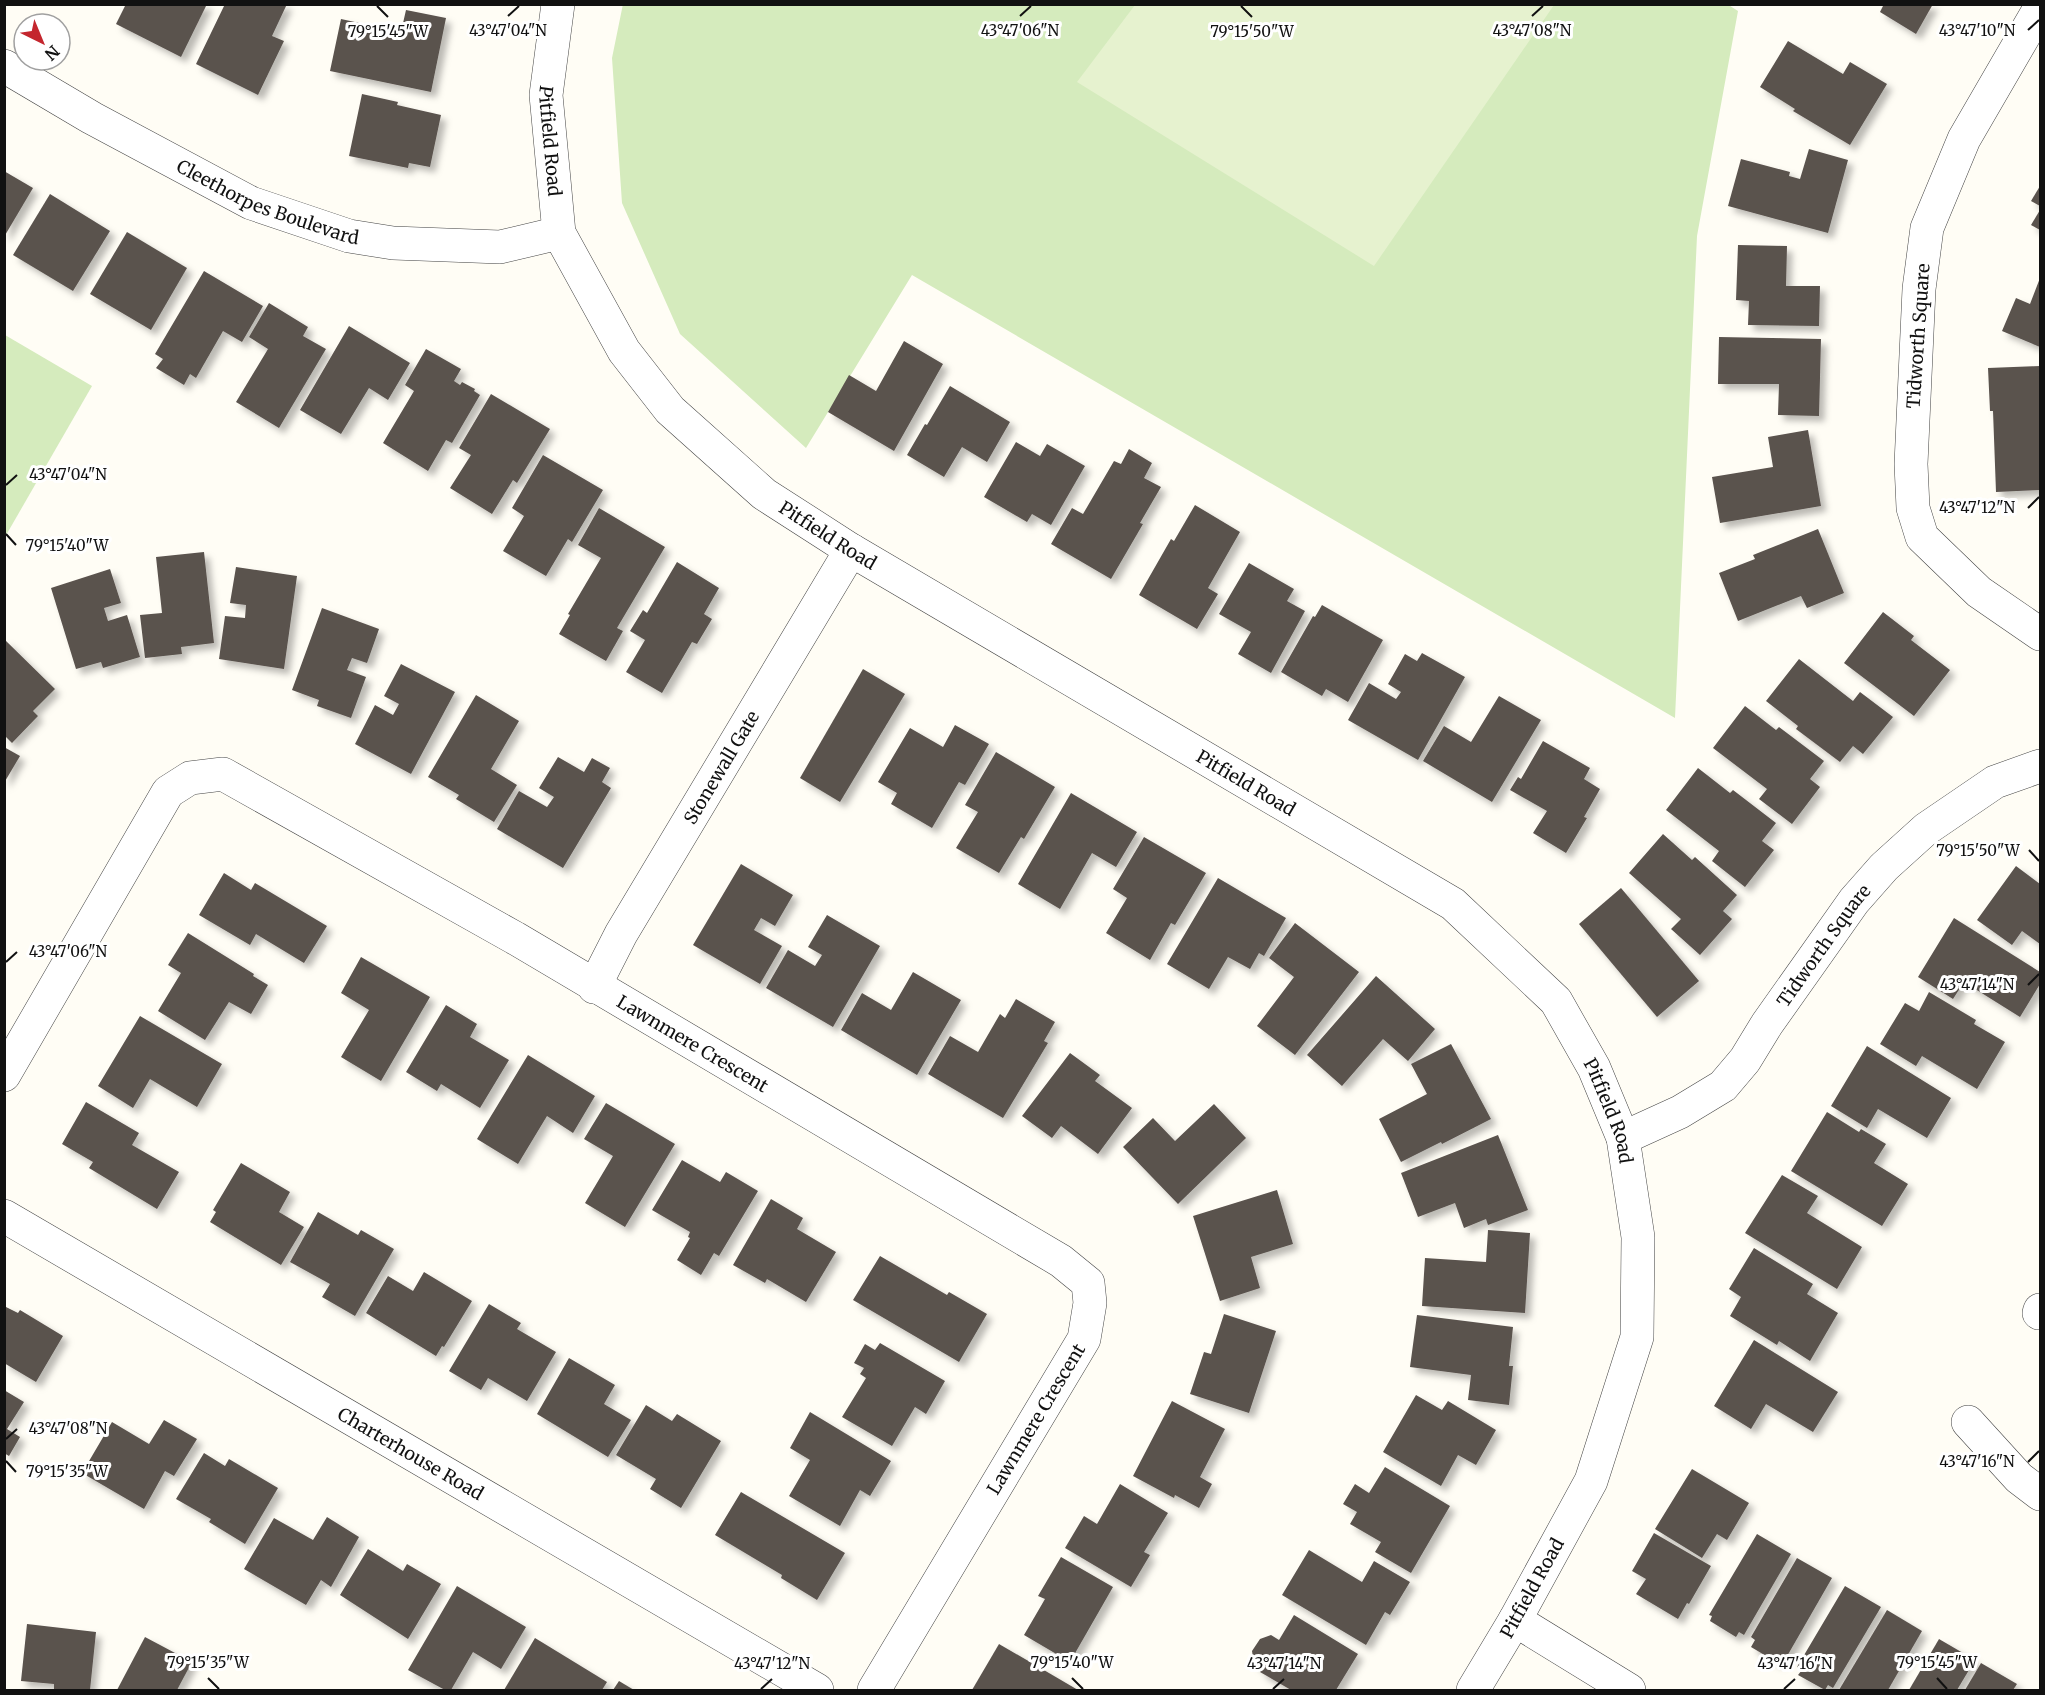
<svg xmlns="http://www.w3.org/2000/svg" width="2045" height="1695" viewBox="0 0 2045 1695" font-family="Merriweather,serif">
	<style>
		.green { fill: #d5ebbd }
		.pitch { fill: #e6f2cf }
		.building { fill: #5a524d; filter: url(#shadow) }
		.lines { fill: none; stroke-linecap: round; stroke-linejoin: round }
		.minor-casing { stroke: #444; stroke-width: 34 }
		.minor { stroke: #fff; stroke-width: 33 }
		.ticks { fill: none; stroke: #111; stroke-width: 2 }
		.labels { text-anchor: middle; dominant-baseline: central; stroke-width: 6; stroke-linejoin: round; paint-order: stroke }
		.street-label { font-size: 18px; fill: #111; stroke: #fff }
		.ticks-label { font-size: 15px; text-anchor: middle; fill: #111; stroke: #fff; stroke-width: 6; stroke-linejoin: round; paint-order: stroke }
	</style>
	<defs>
		<filter id="shadow"><feDropShadow dx="5.5" dy="5.5" stdDeviation="3" flood-color="#0004"/></filter>
	</defs>
	<rect width="100%" height="100%" fill="#fffdf5"/>
	<!-- green -->
	<g class="green">
		<path d="M623 4H1727L1738 11 1697 236 1675 718 912 275 806 448 680 334 622 203 612 58Z"/>
		<path d="M5 335 92 386 5 537Z"/>
	</g>
	<!-- pitch -->
	<path class="pitch" d="M1135 5V4L1554 5 1374 266 1077 82Z"/>
	<!-- building -->
	<g class="building">
		<path d="M126 4H207L181 57 116 24Z"/>
		<path d="M225 4H287L272 36 284 41 258 95 196 64Z"/>
		<path d="M1884 4H1933L1916 34 1880 12Z"/>
		<path d="M406 10 446 18 431 92 330 71 341 19 401 32Z"/>
		<path d="M1788 41 1843 74 1850 62 1887 84 1850 145 1793 111 1795 109 1760 87Z"/>
		<path d="M362 94 398 102 397 105 441 115 430 167 409 163 408 168 349 156Z"/>
		<path d="M1809 149 1848 160 1828 233 1728 206 1741 159 1790 172 1789 176 1800 179Z"/>
		<path d="M4 171 33 188 4 237Z"/>
		<path d="M2040 186V206L2031 201Z"/>
		<path d="M50 194 110 231 73 291 13 255Z"/>
		<path d="M2040 210V230L2031 225Z"/>
		<path d="M127 232 187 268 151 330 90 294Z"/>
		<path d="M1738 245 1787 246 1786 286H1820L1819 326 1748 325 1749 301 1736 300Z"/>
		<path d="M204 271 263 306 242 342 223 331 196 378 190 374 184 385 156 368 163 359 155 354Z"/>
		<path d="M2040 278V347L2002 331 2016 298 2030 304Z"/>
		<path d="M269 303 308 327 303 336 326 349 279 428 236 402 268 349 249 337Z"/>
		<path d="M349 326 410 363 388 400 369 388 341 434 300 410Z"/>
		<path d="M1719 337 1821 339 1819 416 1778 415 1779 384H1718Z"/>
		<path d="M904 341 943 364 894 451 828 412 849 375 876 391Z"/>
		<path d="M426 349 461 369 454 381 460 385 462 382 475 389 474 391 480 395 452 443 446 440 428 471 383 443 414 391 405 385Z"/>
		<path d="M2040 366V490L1996 492 1993 411H1990L1988 368Z"/>
		<path d="M950 386 1010 422 987 462 962 447 944 477 907 455 925 424 927 425Z"/>
		<path d="M491 394 550 429 517 483 513 480 492 514 450 488 471 455 459 448Z"/>
		<path d="M1808 430 1821 506 1720 523 1712 477 1773 467 1768 437Z"/>
		<path d="M1016 442 1040 456 1047 444 1085 466 1051 525 1032 514 1027 522 984 497Z"/>
		<path d="M1129 449 1152 463 1144 478 1161 487 1140 523 1143 524 1111 579 1051 544 1072 508 1083 514 1114 461 1121 464Z"/>
		<path d="M543 455 603 490 572 542 568 539 546 576 503 551 524 516 512 508Z"/>
		<path d="M1195 505 1240 532 1208 588 1218 594 1197 629 1139 595 1171 539 1174 541Z"/>
		<path d="M599 508 665 547 617 628 623 631 606 661 559 634 570 615 568 614 601 558 578 545Z"/>
		<path d="M1818 529 1844 593 1807 608 1801 596 1738 621 1719 573 1755 559 1753 555Z"/>
		<path d="M204 552 214 643 181 647 182 654 145 658 140 615 162 613 156 557Z"/>
		<path d="M677 562 719 588 704 614 712 619 697 644 692 642 662 693 626 672 645 640 630 631 643 610 647 613Z"/>
		<path d="M1249 563 1294 589 1287 601 1305 611 1271 673 1238 654 1251 632 1219 614Z"/>
		<path d="M236 567 297 576 284 669 219 659 225 616 245 618 246 605 230 603Z"/>
		<path d="M110 569 121 603 104 608 108 621 127 615 140 657 103 668 101 662 76 669 51 588Z"/>
		<path d="M1322 605 1383 640 1348 702 1326 689 1322 696 1281 672 1313 616 1315 617Z"/>
		<path d="M322 608 379 629 367 663 352 658 347 670 366 677 351 718 317 706 319 700 292 690Z"/>
		<path d="M1883 612 1914 636 1911 640 1950 670 1914 716 1844 663Z"/>
		<path d="M4 639 55 689 33 711 38 716 12 743 4 735Z"/>
		<path d="M1422 653 1465 677 1418 760 1348 720 1369 683 1396 699 1401 692 1388 684 1405 654 1417 661Z"/>
		<path d="M1799 659 1853 701 1860 692 1893 717 1863 754 1853 746 1840 762 1796 729 1798 726 1766 701Z"/>
		<path d="M401 664 455 692 411 774 355 744 375 705 393 715 399 704 384 696Z"/>
		<path d="M863 669 905 694 840 802 800 778Z"/>
		<path d="M476 695 519 721 491 769 517 785 494 822 456 799 459 795 428 777Z"/>
		<path d="M1499 696 1541 720 1492 802 1423 761 1444 726 1471 742Z"/>
		<path d="M1745 706 1776 730 1779 727 1824 761 1810 779 1820 787 1792 824 1759 799 1767 789 1713 748Z"/>
		<path d="M955 725 989 744 965 785 959 782 932 828 891 804 897 793 878 782 910 728 943 747Z"/>
		<path d="M1543 741 1590 768 1584 779 1600 789 1584 817 1587 818 1566 853 1533 833 1547 811 1510 790 1518 777 1521 779Z"/>
		<path d="M4 747 20 756 4 783Z"/>
		<path d="M996 752 1055 787 1024 839 1021 837 999 873 956 848 978 812 965 805Z"/>
		<path d="M558 757 584 772 592 758 610 768 602 782 611 788 563 868 497 829 519 791 547 807 554 797 539 788Z"/>
		<path d="M1698 768 1730 793 1733 790 1776 823 1762 841 1774 850 1745 887 1712 861 1719 851 1666 810Z"/>
		<path d="M1071 793 1137 832 1116 867 1092 853 1060 909 1018 884Z"/>
		<path d="M1663 834 1692 860 1695 857 1737 895 1723 911 1732 919 1700 955 1671 929 1681 919 1629 873Z"/>
		<path d="M1144 837 1206 873 1175 925 1171 923 1150 960 1106 933 1127 898 1113 889Z"/>
		<path d="M741 864 793 895 775 926 761 918 754 930 782 946 760 984 693 945Z"/>
		<path d="M2016 866 2040 884V944L2022 931 2012 945 1977 920Z"/>
		<path d="M224 873 251 890 255 883 327 926 304 963 256 934 250 945 199 915Z"/>
		<path d="M1218 878 1286 918 1264 956 1259 953 1250 969 1228 957 1209 989 1167 964Z"/>
		<path d="M1621 888 1699 981 1657 1017 1579 924Z"/>
		<path d="M827 915 880 946 833 1027 766 988 788 950 815 966 822 955 808 947Z"/>
		<path d="M1954 918 2040 972V984L2020 1017 1964 982 1953 999 1918 977Z"/>
		<path d="M1295 923 1359 972 1295 1055 1257 1026 1294 977 1269 958Z"/>
		<path d="M188 933 254 974 253 976 268 985 251 1014 229 1002 205 1040 158 1011 181 973 168 965Z"/>
		<path d="M361 957 430 997 381 1081 341 1057 369 1010 341 993Z"/>
		<path d="M913 972 961 1000 917 1075 841 1030 862 993 891 1010Z"/>
		<path d="M1376 976 1435 1029 1408 1061 1383 1039 1342 1086 1307 1055Z"/>
		<path d="M1929 992 1976 1020 1974 1024 2005 1042 1977 1089 1922 1056 1916 1066 1880 1044 1905 1003 1919 1011Z"/>
		<path d="M1016 999 1055 1022 1044 1041 1048 1043 1003 1118 928 1074 950 1036 978 1052 1000 1014 1005 1018Z"/>
		<path d="M446 1005 477 1024 470 1037 509 1060 480 1108 441 1084 437 1091 406 1072Z"/>
		<path d="M140 1016 222 1064 197 1107 150 1079 133 1108 98 1086Z"/>
		<path d="M1451 1044 1491 1119 1442 1144 1441 1142 1401 1162 1379 1119 1427 1094 1411 1064Z"/>
		<path d="M1867 1046 1951 1098 1927 1138 1878 1109 1867 1128 1831 1106Z"/>
		<path d="M1070 1053 1100 1075 1095 1081 1132 1108 1098 1154 1061 1126 1052 1138 1022 1116Z"/>
		<path d="M528 1055 595 1096 573 1133 547 1116 518 1164 477 1139Z"/>
		<path d="M86 1102 139 1133 132 1145 179 1172 157 1209 89 1168 93 1162 62 1144Z"/>
		<path d="M606 1103 675 1144 625 1227 585 1203 613 1156 584 1139Z"/>
		<path d="M1214 1104 1246 1138 1178 1204 1123 1147 1153 1118 1175 1141Z"/>
		<path d="M1827 1112 1859 1132 1861 1129 1886 1144 1874 1163 1908 1184 1882 1226 1791 1171Z"/>
		<path d="M1498 1135 1528 1210 1488 1225 1486 1219 1464 1228 1455 1203 1418 1217 1401 1173Z"/>
		<path d="M682 1160 720 1182 726 1172 758 1191 719 1256 714 1253 701 1275 677 1260 690 1238 688 1237 690 1232 652 1210Z"/>
		<path d="M241 1163 290 1192 279 1212 304 1227 281 1265 210 1222 216 1212 213 1210Z"/>
		<path d="M1782 1175 1818 1196 1807 1213 1862 1247 1837 1289 1745 1233Z"/>
		<path d="M1277 1190 1293 1244 1251 1257 1260 1288 1220 1301 1193 1216Z"/>
		<path d="M771 1199 803 1218 797 1229 836 1252 806 1302 767 1279 765 1283 733 1265Z"/>
		<path d="M318 1212 358 1235 361 1230 394 1249 355 1316 322 1297 330 1284 290 1262Z"/>
		<path d="M1488 1230 1530 1233 1525 1313 1422 1306 1425 1258 1486 1262Z"/>
		<path d="M1754 1248 1813 1284 1807 1294 1838 1313 1810 1361 1779 1341 1777 1345 1730 1316 1741 1297 1729 1289Z"/>
		<path d="M880 1256 947 1295 949 1292 987 1314 959 1362 853 1300Z"/>
		<path d="M424 1272 472 1301 444 1347 442 1346 436 1356 366 1313 388 1276 413 1291Z"/>
		<path d="M489 1304 521 1323 517 1329 556 1352 527 1401 488 1378 481 1390 449 1371Z"/>
		<path d="M4 1306 18 1313 20 1310 63 1336 36 1382 4 1363Z"/>
		<path d="M1224 1314 1276 1331 1249 1413 1190 1394 1204 1352 1211 1354Z"/>
		<path d="M1417 1315 1513 1327 1509 1366H1513L1509 1405 1468 1400 1471 1375 1410 1367Z"/>
		<path d="M1754 1340 1838 1392 1813 1432 1766 1404 1751 1429 1714 1406Z"/>
		<path d="M880 1343 945 1381 926 1414 915 1407 892 1446 842 1417 866 1378 860 1374 864 1368 854 1363 865 1344 875 1350Z"/>
		<path d="M569 1358 615 1385 604 1404 631 1420 608 1457 537 1414Z"/>
		<path d="M4 1390 24 1402 7 1429 20 1437 9 1456 4 1453Z"/>
		<path d="M1416 1395 1442 1410 1448 1401 1496 1430 1476 1465 1458 1455 1441 1486 1383 1452Z"/>
		<path d="M1172 1401 1225 1429 1200 1477 1212 1484 1199 1508 1175 1495 1174 1498 1133 1476Z"/>
		<path d="M646 1405 672 1421 677 1414 721 1441 681 1508 650 1489 656 1479 616 1455Z"/>
		<path d="M810 1412 891 1461 870 1496 860 1490 840 1526 789 1496 810 1460 790 1448Z"/>
		<path d="M164 1420 197 1439 174 1476 165 1471 144 1509 82 1473 112 1422 149 1444Z"/>
		<path d="M204 1453 225 1466 229 1459 278 1488 245 1544 209 1522 211 1519 176 1499Z"/>
		<path d="M1385 1467 1450 1506 1411 1573 1375 1552 1381 1542 1350 1524 1357 1512 1343 1504 1355 1484 1369 1493Z"/>
		<path d="M1692 1469 1749 1503 1727 1540 1717 1534 1702 1558 1655 1529Z"/>
		<path d="M1120 1484 1168 1513 1144 1552 1150 1555 1131 1587 1065 1548 1084 1516 1097 1524Z"/>
		<path d="M741 1492 845 1553 817 1600 781 1578 782 1575 715 1535Z"/>
		<path d="M327 1517 359 1537 331 1587 321 1580 306 1605 244 1569 274 1518 313 1540Z"/>
		<path d="M1654 1533 1711 1566 1689 1604 1687 1603 1678 1619 1636 1594 1646 1579 1632 1571Z"/>
		<path d="M1757 1534 1791 1554 1744 1635 1739 1632 1736 1637 1710 1621 1712 1616 1709 1615Z"/>
		<path d="M368 1549 403 1571 407 1564 441 1584 408 1639 340 1595Z"/>
		<path d="M1309 1550 1362 1582 1374 1561 1410 1582 1390 1615 1385 1612 1366 1645 1282 1595Z"/>
		<path d="M1061 1557 1113 1587 1070 1662 1024 1635 1045 1599 1038 1596Z"/>
		<path d="M1797 1558 1832 1578 1786 1658 1782 1655 1778 1663 1751 1647 1755 1640 1751 1637Z"/>
		<path d="M457 1586 526 1627 501 1669 473 1652 451 1690H445L408 1670Z"/>
		<path d="M1845 1586 1881 1607 1833 1688 1828 1685 1825 1690 1798 1675 1802 1670 1797 1667Z"/>
		<path d="M1887 1610 1922 1631 1888 1690H1839Z"/>
		<path d="M1294 1615 1358 1654 1336 1690H1291L1260 1672 1262 1668 1254 1664 1252 1651 1260 1639 1271 1635 1279 1640Z"/>
		<path d="M27 1624 96 1632 90 1690H54V1684L21 1681Z"/>
		<path d="M145 1637 192 1662 177 1690H117Z"/>
		<path d="M535 1638 607 1682 602 1690H504Z"/>
		<path d="M1939 1639 1975 1660 1957 1690H1909Z"/>
		<path d="M999 1644 1037 1666 1078 1690H972Z"/>
		<path d="M1981 1663 2017 1684 2013 1690H1965Z"/>
		<path d="M619 1681 634 1690H613Z"/>
	</g>
	<g class="lines">
		<defs>
			<g id="minor">
				<path id="s1" d="M558 4 546 95 559 233 624 351 670 410 764 494 851 550 1453 904 1556 1001 1594 1068 1623 1138 1638 1237 1637 1337 1591 1481 1515 1620 1473 1690"/>
				<path d="M2040 8 1964 139 1927 228 1919 289 1911 464 1913 508 1922 537 1979 592 2040 634"/>
				<path id="s2" d="M4 66 92 118 251 203 349 236 393 243 500 247 559 233"/>
				<path id="s3" d="M594 987 621 934 851 550"/>
				<path id="s4" d="M4 1075 168 792 190 778 223 774 515 938 1061 1261 1088 1283 1090 1303 1084 1339 874 1690"/>
				<path id="s5" d="M1623 1138 1680 1112 1723 1086 1745 1060 1767 1024 1854 901 1884 867 1926 829 1995 782 2040 766"/>
				<path id="s6" d="M4 1216 817 1690"/>
				<path d="M2039 1313 2040 1310"/>
				<path d="M1968 1422 2019 1478 2040 1494"/>
				<path d="M1515 1620 1629 1690"/>
			</g>
		</defs>
		<!-- minor casing -->
		<use href="#minor" class="minor-casing"/>
		<!-- minor -->
		<use href="#minor" class="minor"/>
	</g>
	<!-- ticks -->
	<path class="ticks" d="M377 6 388 17M1241 6 1252 17M508 16 519 6M1020 16 1031 6M1532 16 1543 6M2028 30 2039 20M6 485 17 475M2028 508 2039 497M6 534 16 545M2029 850 2039 861M6 962 17 952M2028 985 2039 974M6 1439 17 1429M6 1461 16 1472M2028 1462 2039 1451M208 1678 219 1689M1072 1678 1083 1689M1937 1678 1947 1689M761 1689 772 1679M1273 1689 1284 1679M1784 1689 1795 1679"/>
	<g class="labels">
		<!-- street labels -->
		<g class="street-label">
			<text stroke="none"><textPath href="#s1" startOffset="138">Pitfield Road</textPath></text>
			<text stroke="none"><textPath href="#s2" startOffset="298">Cleethorpes Boulevard</textPath></text>
			<text transform="translate(1918 336) rotate(-86)">Tidworth Square</text>
			<text stroke="none"><textPath href="#s1" startOffset="642">Pitfield Road</textPath></text>
			<text stroke="none"><textPath href="#s3" startOffset="254">Stonewall Gate</textPath></text>
			<text stroke="none"><textPath href="#s1" startOffset="1128">Pitfield Road</textPath></text>
			<text stroke="none"><textPath href="#s5" startOffset="286">Tidworth Square</textPath></text>
			<text stroke="none"><textPath href="#s4" startOffset="928">Lawnmere Crescent</textPath></text>
			<text stroke="none"><textPath href="#s1" startOffset="1632">Pitfield Road</textPath></text>
			<text transform="translate(1036 1419) rotate(-59)">Lawnmere Crescent</text>
			<text stroke="none"><textPath href="#s6" startOffset="471">Charterhouse Road</textPath></text>
			<text transform="translate(1532 1588) rotate(-61)">Pitfield Road</text>
		</g>
	</g>
	<g class="ticks-label">
		<text x="1977" y="36">43°47'10"N</text>
		<text x="1020" y="36">43°47'06"N</text>
		<text x="508" y="36">43°47'04"N</text>
		<text x="1532" y="36">43°47'08"N</text>
		<text x="388" y="37">79°15'45"W</text>
		<text x="1252" y="37">79°15'50"W</text>
		<text x="68" y="480">43°47'04"N</text>
		<text x="1977" y="513">43°47'12"N</text>
		<text x="67" y="551">79°15'40"W</text>
		<text x="1978" y="856">79°15'50"W</text>
		<text x="68" y="957">43°47'06"N</text>
		<text x="1977" y="990">43°47'14"N</text>
		<text x="68" y="1434">43°47'08"N</text>
		<text x="1977" y="1467">43°47'16"N</text>
		<text x="67" y="1477">79°15'35"W</text>
		<text x="208" y="1668">79°15'35"W</text>
		<text x="1072" y="1668">79°15'40"W</text>
		<text x="1937" y="1668">79°15'45"W</text>
		<text x="772" y="1669">43°47'12"N</text>
		<text x="1284" y="1669">43°47'14"N</text>
		<text x="1795" y="1669">43°47'16"N</text>
	</g>
	<!-- border -->
	<rect width="2045" height="1695" fill="none" stroke="#111111" stroke-width="12"/>
	<!-- north arrow -->
	<g transform="translate(42 42) rotate(137)"><circle r="28" fill="#ffffff" stroke="#a0a0a0" stroke-width="1.5"/>
	<path d="M0-4.5L10 22L0 15L-10 22Z" fill="#c4262e"/>
	<text y="-9" font-size="16" font-weight="bold" text-anchor="middle" fill="#111111">N</text>
	</g>
</svg>
